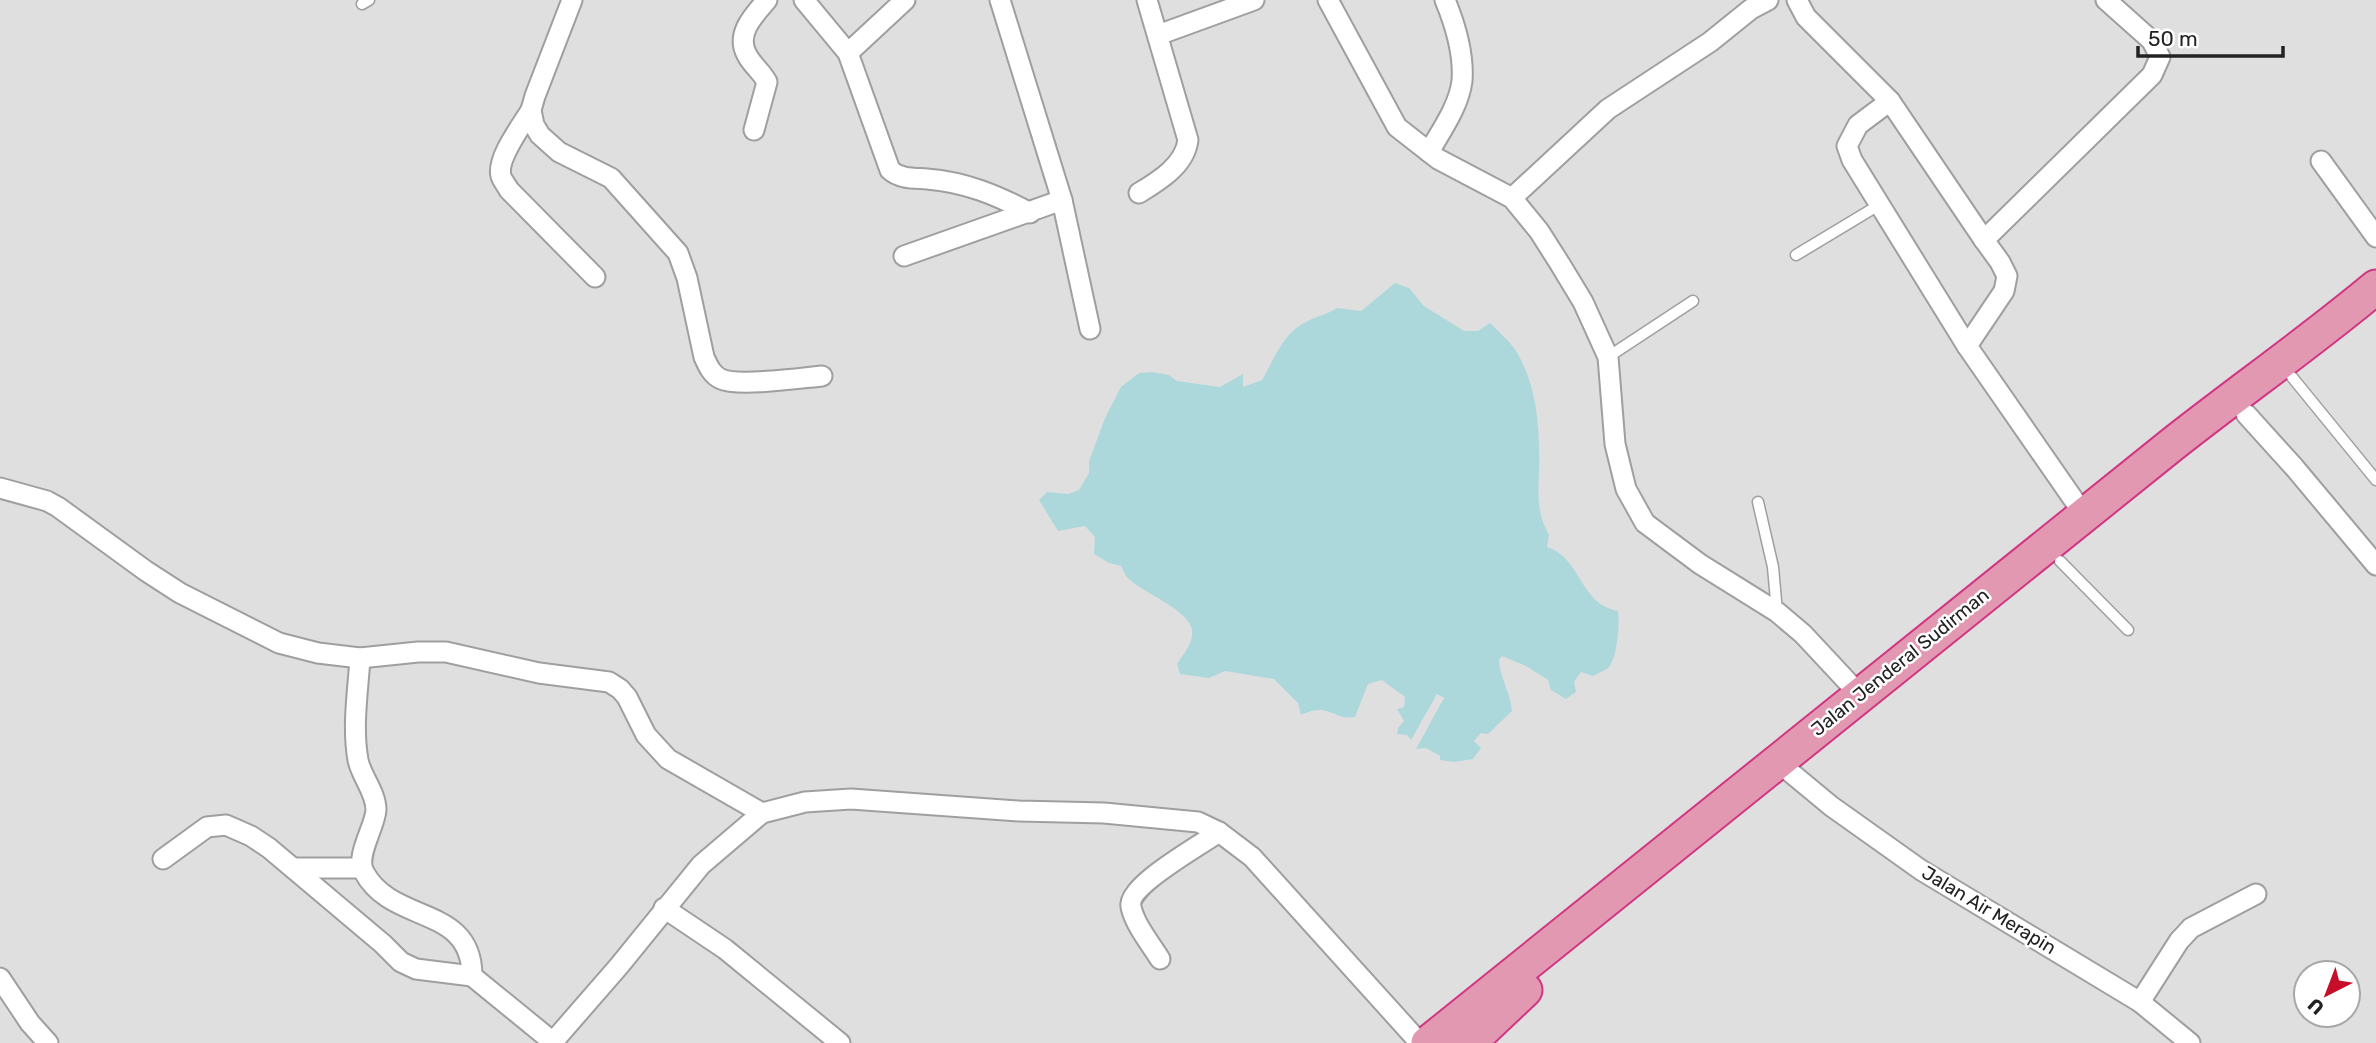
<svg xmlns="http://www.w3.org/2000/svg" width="2376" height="1043" viewBox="0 0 2376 1043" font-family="Rubik,sans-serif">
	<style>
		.residential { fill: #e0dfdf; fill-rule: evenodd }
		.water { fill: #add8db }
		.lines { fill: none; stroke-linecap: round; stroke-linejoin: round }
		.lane-casing { stroke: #9f9f9f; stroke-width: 13 }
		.street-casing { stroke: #9f9f9f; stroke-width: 23 }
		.highway-casing { stroke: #d03683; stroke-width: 37 }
		.lane { stroke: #fff; stroke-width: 10 }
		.street { stroke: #fff; stroke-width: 19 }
		.highway { stroke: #e298b1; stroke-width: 33 }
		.labels { text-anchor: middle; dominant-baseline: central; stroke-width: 5; stroke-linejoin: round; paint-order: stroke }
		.street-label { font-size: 19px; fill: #222; stroke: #fff }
	</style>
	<rect width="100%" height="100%" fill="#f1ede9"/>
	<!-- residential -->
	<path class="residential" d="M0 0H2376V1043H0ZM2306 973H2348V1015H2306Z"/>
	<!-- water -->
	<path class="water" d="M1395 283 1409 288 1424 306 1464 331H1478L1490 323C1500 333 1513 344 1519 356 1538 391 1540 432 1539 472 1538 495 1537 514 1549 535L1547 547C1576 556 1579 590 1602 605 1607 608 1613 610 1618 611 1620 623 1617 658 1609 667 1605 671 1598 673 1593 676L1581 672 1574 682 1576 692 1566 699 1551 690 1548 680 1526 666 1502 656 1499 660C1500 679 1511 693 1512 711L1488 734 1481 733 1474 741 1481 748 1473 759 1454 762 1440 760V756L1426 748 1416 749 1444 698 1437 694 1411 740 1407 735 1397 734 1398 728 1404 721 1397 709 1404 707 1405 697 1382 680 1368 684 1355 717C1333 721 1330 701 1301 715L1298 703 1274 679 1225 671 1209 678 1180 674 1177 664C1183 654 1194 643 1192 630 1189 610 1144 593 1130 580 1126 577 1123 571 1121 566L1109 563 1094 554 1095 537 1085 526 1058 531 1039 500 1047 492 1068 494 1079 490 1089 473V461L1105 418 1121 387 1139 373 1152 372 1169 375 1177 381 1220 387 1243 374V387L1262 380C1275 358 1282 334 1306 322 1316 316 1327 315 1337 308L1361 311Z"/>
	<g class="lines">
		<defs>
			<g id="lane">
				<path d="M362 4 369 0"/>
				<path d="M1796 255 1879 205"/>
				<path d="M1608 357 1693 301"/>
				<path d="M2292 377 2376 480"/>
				<path d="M1758 502 1773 567 1777 612"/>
				<path d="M2060 561 2128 630"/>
			</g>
			<g id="street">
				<path d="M572 0 535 96 531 110 534 125 540 135 559 152 611 178 678 253 687 278 704 357C708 366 712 375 721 379 738 387 801 378 822 376"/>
				<path d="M804 0 848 53 890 170C900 179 914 178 927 179 965 182 997 195 1030 213"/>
				<path d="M1000 0 1062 200 1090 329"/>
				<path d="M1328 0 1397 127 1438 159 1512 198 1539 231 1560 264 1583 302 1608 357 1615 444 1626 489 1645 523 1700 564 1777 612 1803 634 1859 694"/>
				<path d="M1797 0 1806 17 1890 101 1984 240 2000 262 2007 276 2004 291 1967 346 2085 516"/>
				<path d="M1158 35 1254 0"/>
				<path d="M848 53 905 0"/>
				<path d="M1890 101 1858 125 1847 146 1852 160 1967 346"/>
				<path d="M531 110C523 124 496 158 501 176 502 180 507 186 509 190L595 277"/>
				<path d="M754 130 767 82C762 72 752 65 747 55 735 34 754 15 767 0"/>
				<path d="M1429 152C1441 131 1459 106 1462 81 1464 54 1455 24 1445 0"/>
				<path d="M2321 161 2376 237"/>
				<path d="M1139 193C1159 181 1185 165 1188 140L1147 0"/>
				<path d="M1512 198 1608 109 1710 42 1751 9 1768 0"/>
				<path d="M1984 240 2152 75 2160 57 2152 41 2106 0"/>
				<path d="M904 256 1062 200"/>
				<path d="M2246 414 2294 467 2376 565"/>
				<path d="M0 488 47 501 58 507 146 571 180 593 279 643 318 653 360 658 418 652H446L539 673 609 682 620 689 627 697 646 735 668 759 762 813"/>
				<path d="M360 658C358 691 352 726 358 760 361 776 376 792 376 810 375 827 355 856 364 872 392 925 472 904 472 976"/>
				<path d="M1790 772 1831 806 1921 870 2140 1002 2190 1043"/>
				<path d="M163 859 207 827 226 825 251 836 269 848 383 944 401 962 416 969 472 976 553 1042"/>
				<path d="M293 868H361"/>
				<path d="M664 908 725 949 840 1043"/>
				<path d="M1160 959C1150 943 1135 925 1131 907 1126 886 1201 845 1219 832"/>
				<path d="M0 978 30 1023 48 1043"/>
				<path d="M2140 1002 2179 941 2191 928 2256 894"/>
				<path d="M552 1043 619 966 701 865 762 813 805 802 851 799 1019 811 1104 813 1198 822 1219 832 1252 857 1420 1043"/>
			</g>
			<g id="highway">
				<path d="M1428 1043C1673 843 1921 645 2169 447 2237 393 2309 343 2376 287"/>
				<path d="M1469 1043 1525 990"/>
			</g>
		</defs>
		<!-- lane casing -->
		<use href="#lane" class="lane-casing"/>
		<!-- street casing -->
		<use href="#street" class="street-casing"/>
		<!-- highway casing -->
		<use href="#highway" class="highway-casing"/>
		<!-- lane -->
		<use href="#lane" class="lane"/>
		<!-- street -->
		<use href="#street" class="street"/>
		<!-- highway -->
		<use href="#highway" class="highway"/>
	</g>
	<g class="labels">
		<!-- street labels -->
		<g class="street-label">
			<text transform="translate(1900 662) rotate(-39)">Jalan Jenderal Sudirman</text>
			<text transform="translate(1989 910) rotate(31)">Jalan Air Merapin</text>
		</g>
	</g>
	<!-- north arrow -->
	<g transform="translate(2327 994) rotate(222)"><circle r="33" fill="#ffffff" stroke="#a7a7a7" stroke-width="2"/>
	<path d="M0-5L12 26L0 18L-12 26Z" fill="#c60e2b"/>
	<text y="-10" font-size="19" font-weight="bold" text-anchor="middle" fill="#222222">U</text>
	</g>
	<!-- scale -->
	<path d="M2138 46v10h145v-10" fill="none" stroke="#222222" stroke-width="3.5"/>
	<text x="2148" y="46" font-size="21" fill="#222222" stroke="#ffffff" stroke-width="5" paint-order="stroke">50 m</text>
</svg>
